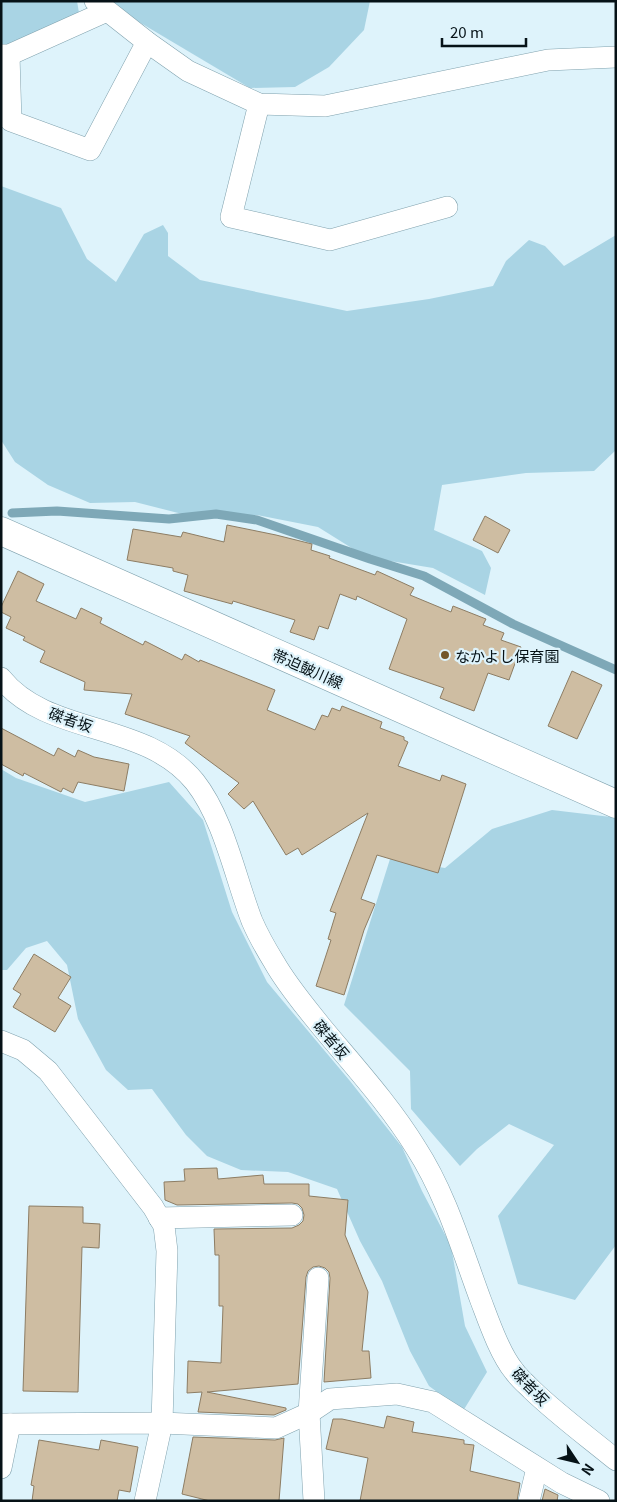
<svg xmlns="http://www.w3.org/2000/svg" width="617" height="1502" viewBox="0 0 617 1502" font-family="Georgia,'Noto Sans JP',serif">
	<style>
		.green { fill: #a9d4e4 }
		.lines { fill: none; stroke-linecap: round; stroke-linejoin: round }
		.stream { stroke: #7ea8b7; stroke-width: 9 }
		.building { fill: #cebda2; stroke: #8d7d64 }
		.street-casing { stroke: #80a2ae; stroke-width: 22 }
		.secondary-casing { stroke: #80a2ae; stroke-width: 29 }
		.street { stroke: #fff; stroke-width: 21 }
		.secondary { stroke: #fff; stroke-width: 28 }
		.poi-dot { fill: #725629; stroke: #def3fb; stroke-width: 2 }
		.labels { text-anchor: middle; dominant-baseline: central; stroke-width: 4.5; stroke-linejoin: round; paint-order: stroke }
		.poi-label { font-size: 15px; fill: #061217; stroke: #def3fb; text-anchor: start }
		.street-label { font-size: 15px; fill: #061217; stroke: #def3fb }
	</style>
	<rect width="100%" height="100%" fill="#def3fb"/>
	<!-- green -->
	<g class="green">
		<path d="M1 1H77L79 13 8 44 1 45Z"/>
		<path d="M110 1H370L364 30 329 67 295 87 250 88 139 22Z"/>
		<path d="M1 186 61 208 87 259 116 282 144 234 163 225 168 233V256L200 280 347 311 429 299 493 286 506 261 529 240 545 246 564 266 616 235V450L594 471 526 473 442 485 434 530 482 551 491 568 485 595 433 568 366 557 318 527 257 515 194 517 135 502 90 503 48 485 15 462 1 440Z"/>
		<path d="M1 769 16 778 85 802 169 782 203 820 232 912 267 982 350 1081 402 1147 422 1191 451 1246 465 1326 487 1372 463 1411 429 1386 410 1351 382 1281 360 1241 337 1189 288 1172 241 1170 207 1156 186 1135 152 1089 128 1090 106 1070 78 1019 67 965 47 941 26 948 7 970H1Z"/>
		<path d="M552 810 611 817 616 819V1245L575 1300 518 1284 498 1216 554 1145 509 1124 477 1149 460 1166 411 1109 410 1071 344 1005 390 859 445 868 492 829Z"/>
	</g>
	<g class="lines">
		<!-- stream -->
		<path class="stream" d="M12 513 57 511 169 519 216 514 257 520 370 559 424 576 513 624 616 670"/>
	</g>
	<!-- building -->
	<g class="building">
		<path d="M485 516 510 530 498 553 473 540Z"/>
		<path d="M227 525 276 535 312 544 311 550 330 556 329 558 375 575 377 571 414 588 410 595 451 612 453 606 486 619 483 625 504 633 501 640 521 647 509 680 488 673 474 711 440 698 444 688 389 669 407 619 357 596 356 600 340 594 328 629 319 626 314 640 290 632 295 620 233 601 232 604 184 591 188 575 173 571V568L127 560 133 529 181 537 183 532 224 542Z"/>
		<path d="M18 571 44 584 36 601 76 619 81 608 102 618 100 623 143 645 145 641 182 660 185 654 199 662 200 660 275 690 267 710 315 730 322 715 328 717 332 708 340 711 342 706 382 722 380 728 404 737V740L408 742 398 766 440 781 442 775 466 784 438 873 377 855 361 899 375 904 364 930 344 995 316 986 331 940 328 939 336 913 330 911 368 813 302 855 298 848 286 855 253 801 244 809 228 794 239 783 185 743 190 736 125 714 132 694 84 690 85 682 40 662 45 651 23 640 25 637 6 628 11 617 1 612V607Z"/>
		<path d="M572 671 602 685 577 739 548 726Z"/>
		<path d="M1 728 54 756 58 748 75 757 78 750 94 757 129 764 124 791 78 782 73 793 63 788 61 792 24 773 23 776 1 764Z"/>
		<path d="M34 954 71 977 58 998 71 1006 55 1032 13 1007 21 994 13 989Z"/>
		<path d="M217 1168 218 1179 263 1175 264 1184H309V1196L348 1200 345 1235 368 1292 362 1351H369L371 1378 324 1382 330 1278 329 1272 325 1268 319 1266 313 1267 308 1271 306 1277 298 1384 207 1392 286 1408V1410L274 1415 198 1412 202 1392 187 1393 188 1361 221 1363 223 1306H219V1255H215L214 1229 292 1228 299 1225 303 1221 304 1215 302 1208 298 1204 292 1203 177 1205 165 1200 164 1182 185 1181 184 1169Z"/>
		<path d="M29 1206 83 1207V1223L100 1224 99 1248 82 1247 78 1392 23 1391Z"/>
		<path d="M387 1416 414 1422 412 1432 464 1440V1444L474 1445 470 1471 520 1483 517 1501H360L368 1458 326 1449 333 1419H342L384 1428Z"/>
		<path d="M193 1437 275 1440 284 1438 279 1501H210L182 1494Z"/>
		<path d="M39 1440 99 1450 101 1440 138 1447 130 1492 119 1490 117 1501H32L34 1486 31 1485Z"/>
		<path d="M545 1489 558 1495 557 1501H542Z"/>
	</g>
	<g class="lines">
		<defs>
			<g id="street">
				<path d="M95 1 147 42 188 71 259 104 325 106 548 60 616 57"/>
				<path d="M1 55H9L107 11"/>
				<path d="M9 55 11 121 90 150 147 42"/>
				<path d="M259 104 231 217 330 240 447 207"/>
				<path d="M1 678C48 737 145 720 195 782 224 819 235 877 252 921 258 935 266 949 274 962 287 985 304 1005 320 1025 353 1065 389 1104 416 1148 446 1194 462 1250 481 1301 489 1322 500 1354 514 1371 519 1378 526 1384 532 1390 558 1415 588 1437 616 1460"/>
				<path d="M1 1041 23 1050 48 1071 153 1207 164 1226 167 1251 162 1423 145 1501"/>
				<path d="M159 1218 292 1215"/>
				<path d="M1 1424 162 1423 276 1428 309 1413 330 1399 397 1394 433 1402 562 1483 599 1501"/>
				<path d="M1 1468 10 1424"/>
				<path d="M314 1501 309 1413 318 1278"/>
				<path d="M529 1501 537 1468"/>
			</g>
			<path id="secondary" d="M1 531 616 804"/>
		</defs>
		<!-- street casing -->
		<use href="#street" class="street-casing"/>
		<!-- secondary casing -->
		<use href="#secondary" class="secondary-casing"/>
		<!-- street -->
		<use href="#street" class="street"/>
		<!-- secondary -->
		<use href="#secondary" class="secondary"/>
	</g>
	<!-- markers -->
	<circle class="poi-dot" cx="445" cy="655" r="5"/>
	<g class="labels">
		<!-- poi labels -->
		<g class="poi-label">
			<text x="455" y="655">なかよし保育園</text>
		</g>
		<!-- street labels -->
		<g class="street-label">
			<text transform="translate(308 668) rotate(24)">帯迫皷川線</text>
			<text transform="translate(71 719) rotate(19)">磔者坂</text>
			<text transform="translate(332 1039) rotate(50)">磔者坂</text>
			<text transform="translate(531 1386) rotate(46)">磔者坂</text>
		</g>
	</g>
	<!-- border -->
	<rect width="617" height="1502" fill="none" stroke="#061217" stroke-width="5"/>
	<!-- north arrow -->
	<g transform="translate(577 1462) rotate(125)" stroke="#def3fb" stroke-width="4" paint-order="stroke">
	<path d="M0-4L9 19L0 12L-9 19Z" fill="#061217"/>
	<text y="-8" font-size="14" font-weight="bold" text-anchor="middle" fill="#061217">N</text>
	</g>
	<!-- scale -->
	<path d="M442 38v8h84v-8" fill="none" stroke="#061217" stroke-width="2.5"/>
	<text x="450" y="38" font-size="15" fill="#061217" stroke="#def3fb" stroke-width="4" paint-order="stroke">20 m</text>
</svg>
